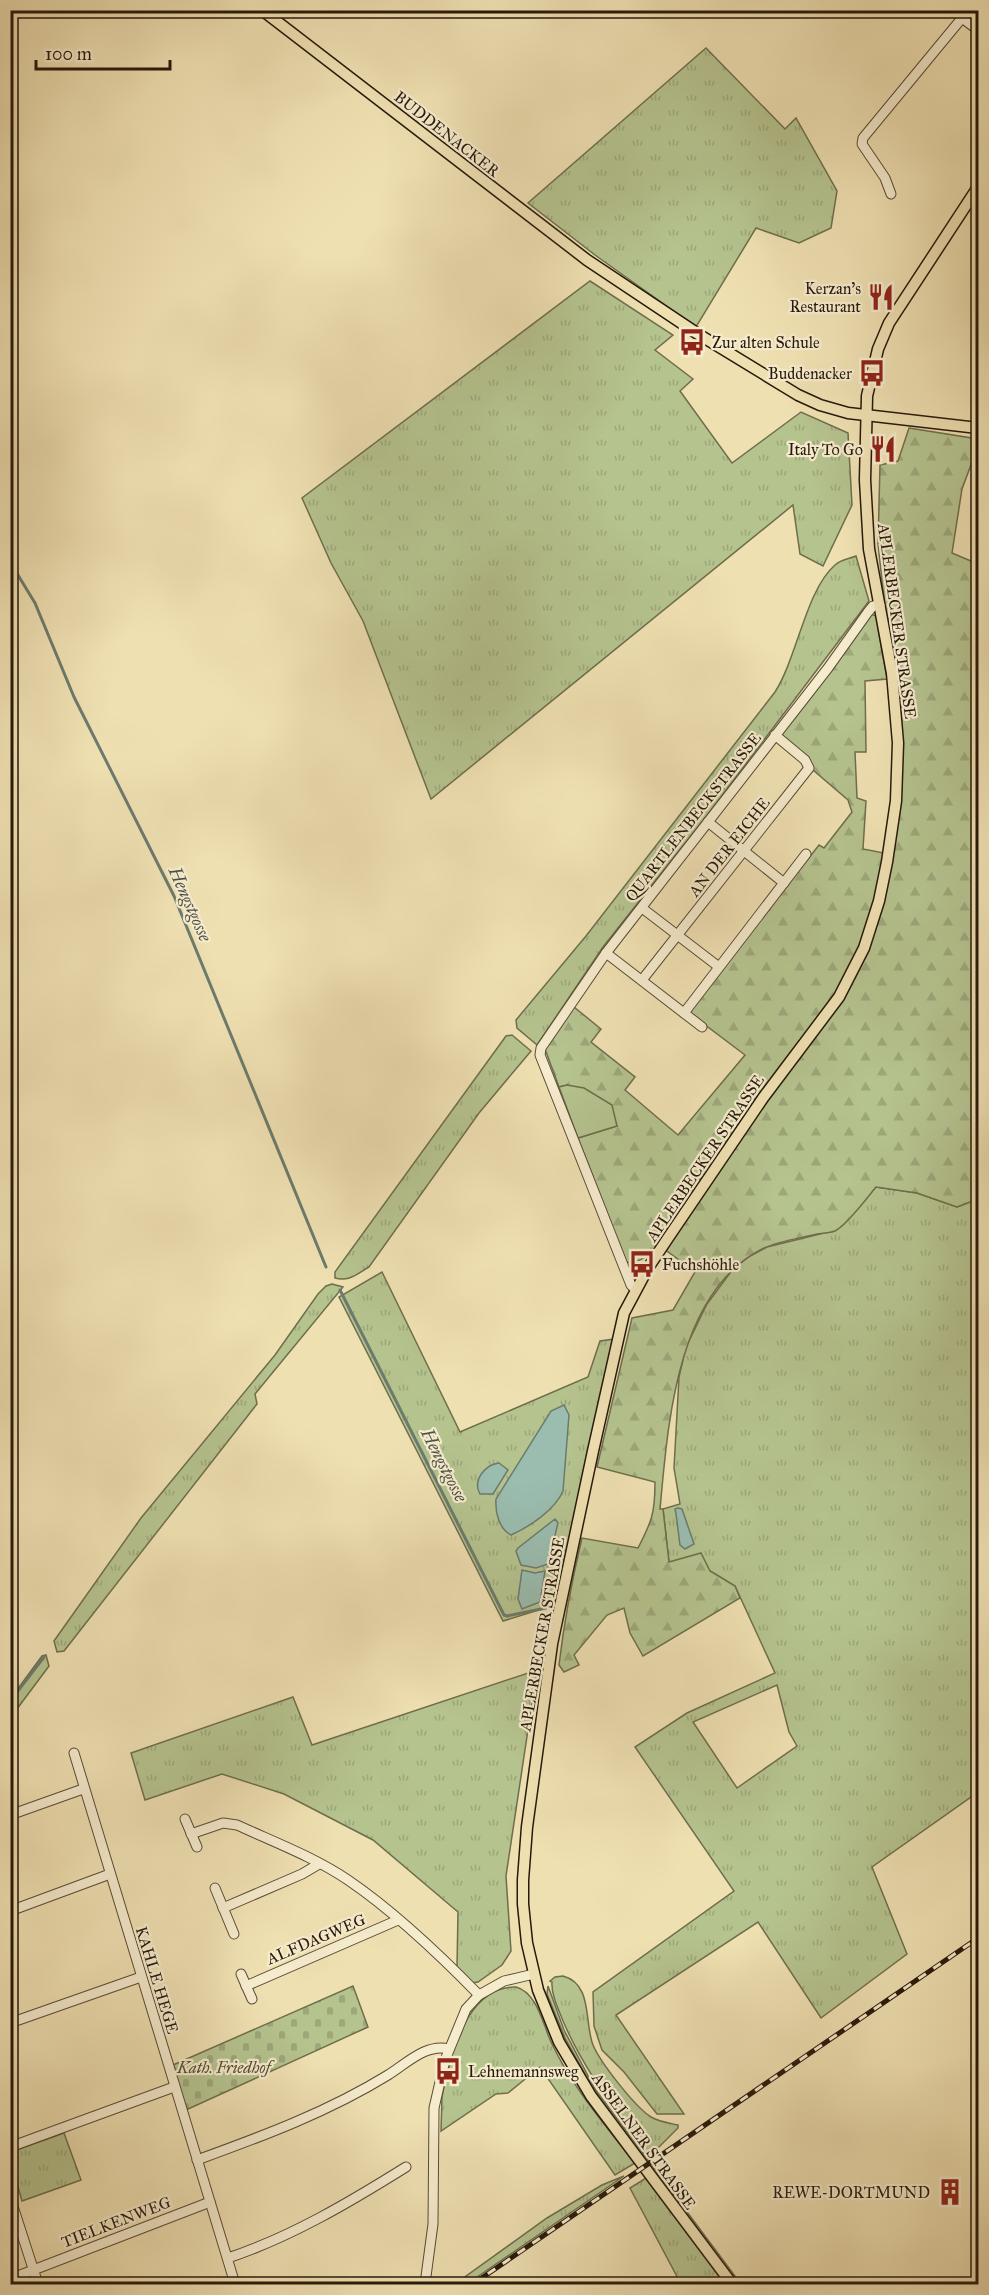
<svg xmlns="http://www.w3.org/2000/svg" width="989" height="2295" viewBox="0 0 989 2295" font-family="'IM FELL Great Primer',serif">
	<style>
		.grass { fill: url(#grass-tufts); stroke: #6e6e4d; stroke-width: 1.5; fill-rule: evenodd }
		.forest { fill: url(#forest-firs); stroke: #6e6e4d; stroke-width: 1.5 }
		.cemetery { fill: url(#cemetery-stones); stroke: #6e6e4d; stroke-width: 1.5 }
		.garden { fill: #b5c38f; stroke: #6e6e4d; stroke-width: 1.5 }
		.water { fill: #9abdb0; stroke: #6c7b6e; stroke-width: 1.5 }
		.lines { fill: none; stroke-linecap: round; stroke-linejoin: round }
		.stream { stroke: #6c7b6e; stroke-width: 3 }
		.minor-casing { stroke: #594b35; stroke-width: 11 }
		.major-casing { stroke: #27190b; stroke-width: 13 }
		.minor { stroke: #f5ebcd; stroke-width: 9 }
		.major { stroke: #efe0b2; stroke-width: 10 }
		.rail-casing { stroke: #27190b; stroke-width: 5 }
		.rail { stroke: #f5ebcd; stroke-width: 3; stroke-dasharray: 9; stroke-linecap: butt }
		.labels { text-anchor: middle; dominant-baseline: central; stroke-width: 4.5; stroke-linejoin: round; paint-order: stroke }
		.street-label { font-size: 16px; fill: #27190b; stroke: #f5ebcd }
		.poi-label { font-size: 16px; fill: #27190b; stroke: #f5ebcd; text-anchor: end }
		.park-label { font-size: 16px; font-style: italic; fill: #524c33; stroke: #f5ebcd }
		.water-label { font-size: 18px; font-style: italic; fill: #4f5245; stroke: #f5ebcd }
	</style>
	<defs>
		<pattern id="grass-tufts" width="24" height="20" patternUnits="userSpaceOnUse" patternTransform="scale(1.5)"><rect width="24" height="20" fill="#b5c38f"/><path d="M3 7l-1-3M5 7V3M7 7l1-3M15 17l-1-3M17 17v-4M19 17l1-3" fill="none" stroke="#9ca77a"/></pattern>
		<pattern id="forest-firs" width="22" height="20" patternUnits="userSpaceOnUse" patternTransform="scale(1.5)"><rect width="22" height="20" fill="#b5c38f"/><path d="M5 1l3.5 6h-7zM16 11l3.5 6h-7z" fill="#9ca77a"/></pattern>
		<pattern id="cemetery-stones" width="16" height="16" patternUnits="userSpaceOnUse" patternTransform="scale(1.5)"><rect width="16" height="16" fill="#b5c38f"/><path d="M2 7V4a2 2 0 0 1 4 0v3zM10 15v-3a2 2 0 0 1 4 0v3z" fill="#9ca77a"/></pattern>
	</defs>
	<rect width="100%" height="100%" fill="#efe0b2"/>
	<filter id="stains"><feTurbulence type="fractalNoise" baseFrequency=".00333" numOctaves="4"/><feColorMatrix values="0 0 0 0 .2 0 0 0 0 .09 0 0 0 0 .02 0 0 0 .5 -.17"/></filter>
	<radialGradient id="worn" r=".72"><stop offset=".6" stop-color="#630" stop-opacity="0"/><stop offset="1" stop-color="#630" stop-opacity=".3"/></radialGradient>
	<!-- grass -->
	<g class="grass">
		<path d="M706 48 785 129 796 118 837 191 831 228 799 243 756 228 696 327 595 255 528 203Z"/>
		<path d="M590 281 673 335 655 350 693 379 680 391 732 463 801 412 848 433 852 505 823 566 800 554 793 505 431 799 363 621 331 563 302 498Z"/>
		<path d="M856 556 869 601 705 818 603 947 537 1045 517 1028 516 1020 586 936 775 692C797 658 806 590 835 565 840 560 849 559 856 556Z"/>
		<path d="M512 1035 531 1051 479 1113 369 1267C357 1274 349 1282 335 1278V1272L506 1036Z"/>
		<path d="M876 1187 917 1193 957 1207 978 1199V1792L872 1867 907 1954 821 2018 758 1922 616 2015 684 2114H657L624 2072 602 2050 594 2026 593 1992 734 1891 635 1747 687 1713 775 1673 735 1586 710 1571 669 1562 663 1509 680 1504 674 1468 679 1377 686 1347 707 1304 733 1269 750 1256 767 1247 836 1230ZM777 1685 789 1732 797 1746 737 1788 693 1722Z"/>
		<path d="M382 1272 460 1432 588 1377 600 1341 615 1339 583 1473 555 1605 503 1621 339 1297Z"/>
		<path d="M332 1284 343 1287 255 1394 257 1404 64 1651 57 1652 54 1641 141 1518 275 1355 318 1294 326 1286Z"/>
		<path d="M46 1655 49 1666 11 1717V1698L42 1656Z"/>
		<path d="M537 1670 506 1876 511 1951 502 1965 478 1982 472 1983 457 1967 458 1912 373 1840 284 1794 222 1774 145 1800 131 1753 293 1697 312 1745Z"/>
		<path d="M563 1976C593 1984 584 2022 593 2045 600 2062 635 2107 651 2117 660 2122 669 2123 678 2125V2128L659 2147 647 2155C616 2111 584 2070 563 2021 558 2008 551 1994 552 1982L550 1981 555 1977Z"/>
		<path d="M548 1986 564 2030 595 2089 741 2284H738L600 2101 565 2038 547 1994Z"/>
		<path d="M516 1987C538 1993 543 2026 552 2044 573 2088 605 2125 635 2163L615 2175 540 2067 508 2093 496 2094 441 2131 442 2097 445 2081 450 2073 448 2071C455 2038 474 1986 516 1987Z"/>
		<path d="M64 2133 81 2180 22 2201 11 2163V2152Z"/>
		<path d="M624 2176 467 2284H455L547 2218 602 2185Z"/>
		<path d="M646 2178 726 2284H681L630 2188Z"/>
	</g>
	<!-- forest -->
	<g class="forest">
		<path d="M909 428 978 439V446L962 489 952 553 978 564V1199L957 1207 917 1193 876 1187C867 1198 847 1225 835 1231 830 1233 823 1233 817 1234 801 1238 779 1241 764 1248 676 1291 668 1424 660 1509H663L669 1562 701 1553 710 1571 735 1586 740 1598 643 1656 630 1633 624 1608 607 1615 574 1655 579 1665 564 1672 559 1665C564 1622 572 1580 582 1538L638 1548C652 1521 655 1513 655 1482L597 1467 632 1318 673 1310 695 1272 663 1248 865 950 897 800 888 637 878 544 880 465 898 461Z"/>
		<path d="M871 614 876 616 887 679 865 681 866 752H855L857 798 866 801 863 849 884 853C877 888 870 925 855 958 836 1001 802 1036 774 1074 734 1130 697 1188 659 1245 649 1253 640 1265 626 1262L578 1138 617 1126 567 1085 559 1087 545 1049 574 1007 601 1029 591 1042 635 1077 625 1090 678 1135 745 1055 688 1012 819 845 824 848 852 812 848 800 813 770 807 758 779 734Z"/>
	</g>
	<!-- cemetery -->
	<path class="cemetery" d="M353 1986 368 2027 186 2110 173 2065Z"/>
	<!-- garden -->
	<path class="garden" d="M567 1085 584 1088 612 1105 617 1126 578 1138 559 1087Z"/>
	<!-- water -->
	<g class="water">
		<path d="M564 1405 569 1415 563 1491C555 1510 529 1527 511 1535 499 1529 495 1512 496 1499L551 1411Z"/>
		<path d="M499 1463 508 1470 493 1494H480C472 1480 485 1465 499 1463Z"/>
		<path d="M678 1508 682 1509 694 1544 685 1549 680 1545 676 1514 675 1509Z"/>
		<path d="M555 1519 558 1523 548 1564 536 1568 521 1565 516 1551 518 1548Z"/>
		<path d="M522 1570 535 1573 545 1571 540 1602 522 1609 518 1599Z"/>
	</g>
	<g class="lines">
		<!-- stream -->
		<g class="stream">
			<path d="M10 562 35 603 74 697 174 896 326 1267"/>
			<path d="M340 1290 504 1615 507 1616 546 1608"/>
			<path d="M10 1701 44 1657"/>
		</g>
		<defs>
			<g id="minor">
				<path d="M891 194 885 178 862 144 863 138 962 18 978 30"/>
				<path d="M708 822 784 883"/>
				<path d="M642 908 719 967"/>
				<path d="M606 953 702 1027"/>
				<path d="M642 980 809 768 805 760 775 735"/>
				<path d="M684 1013 806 854"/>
				<path d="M636 1290 631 1285 625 1270 540 1055 541 1048 606 953 828 668 868 612 873 606 880 605"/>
				<path d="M74 1753 235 2284"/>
				<path d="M10 1815 83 1789"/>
				<path d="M185 1819 197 1847"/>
				<path d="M191 1834 223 1823 237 1825C274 1842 314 1857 348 1880 395 1912 439 1954 479 1995"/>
				<path d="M215 1888 234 1934"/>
				<path d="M223 1908 302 1874 319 1864"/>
				<path d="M10 1911 110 1874"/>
				<path d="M241 1974 252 1999"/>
				<path d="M246 1986 398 1920"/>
				<path d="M10 2023 141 1977"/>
				<path d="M10 2147 174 2087"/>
				<path d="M197 2160C263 2136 328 2112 388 2075 406 2064 426 2043 449 2049"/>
				<path d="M10 2197 38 2284"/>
				<path d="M228 2258C291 2237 350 2202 406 2167"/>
				<path d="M10 2279 210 2202"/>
				<path d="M425 2284 433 2224 434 2108 445 2060 466 2009 479 1995 504 1981 534 1974"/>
			</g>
			<g id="major">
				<path d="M262 10 587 260 698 334 798 395 820 405 848 413 978 428"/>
				<path d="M732 2284 591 2096 559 2042 538 1990 527 1943 523 1904V1880L527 1827 552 1644 593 1451 624 1313 648 1268 668 1238 763 1098 839 997 864 948 879 901 887 862 896 801 898 743 892 673 869 549 865 480 867 396 878 349 889 323 978 187"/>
			</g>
		</defs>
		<!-- minor casing -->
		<use href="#minor" class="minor-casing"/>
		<!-- major casing -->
		<use href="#major" class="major-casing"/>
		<!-- minor -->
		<use href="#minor" class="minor"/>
		<!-- major -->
		<use href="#major" class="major"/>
		<defs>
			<path id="rail" d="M473 2284 978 1938"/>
		</defs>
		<!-- rail casing -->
		<use href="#rail" class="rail-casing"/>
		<!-- rail -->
		<use href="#rail" class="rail"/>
	</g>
	<!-- icons -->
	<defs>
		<symbol id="restaurant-bare" viewBox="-9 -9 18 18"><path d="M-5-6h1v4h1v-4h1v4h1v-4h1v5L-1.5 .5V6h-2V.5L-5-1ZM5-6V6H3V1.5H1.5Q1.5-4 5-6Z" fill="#8f2418" stroke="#f5ebcd" stroke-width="2.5" paint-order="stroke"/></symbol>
		<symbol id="bus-bare" viewBox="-9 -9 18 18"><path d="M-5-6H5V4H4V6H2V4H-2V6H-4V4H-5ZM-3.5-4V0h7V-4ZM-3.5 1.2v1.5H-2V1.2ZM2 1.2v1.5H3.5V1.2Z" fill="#8f2418" stroke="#f5ebcd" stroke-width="2.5" paint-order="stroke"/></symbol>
		<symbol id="building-bare" viewBox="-9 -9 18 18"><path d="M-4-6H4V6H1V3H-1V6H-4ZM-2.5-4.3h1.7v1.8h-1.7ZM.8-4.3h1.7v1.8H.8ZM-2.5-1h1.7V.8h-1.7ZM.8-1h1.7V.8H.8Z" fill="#8f2418" stroke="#f5ebcd" stroke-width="2.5" paint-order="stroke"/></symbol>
	</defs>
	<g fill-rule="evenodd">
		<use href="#restaurant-bare" x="862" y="278" width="38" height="38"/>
		<use href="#bus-bare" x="673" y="323" width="38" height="38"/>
		<use href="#bus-bare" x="853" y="354" width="38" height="38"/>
		<use href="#restaurant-bare" x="864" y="430" width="38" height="38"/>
		<use href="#bus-bare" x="623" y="1245" width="38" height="38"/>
		<use href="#bus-bare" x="429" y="2052" width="38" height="38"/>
		<use href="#building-bare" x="931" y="2173" width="38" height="38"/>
	</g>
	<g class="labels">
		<!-- street labels -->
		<g class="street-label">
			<text transform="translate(447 134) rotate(38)">BUDDENACKER</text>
			<text transform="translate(897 621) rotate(82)">APLERBECKER STRASSE</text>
			<text transform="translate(693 817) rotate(-52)">QUARTLENBECKSTRASSE</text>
			<text transform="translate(729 847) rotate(-52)">AN DER EICHE</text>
			<text transform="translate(705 1158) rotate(-56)">APLERBECKER STRASSE</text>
			<text transform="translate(542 1634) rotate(-80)">APLERBECKER STRASSE</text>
			<text transform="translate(316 1939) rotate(-23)">ALFDAGWEG</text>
			<text transform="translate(157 1980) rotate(73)">KAHLE HEGE</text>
			<text transform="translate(644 2141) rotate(54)">ASSELNER STRASSE</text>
			<text transform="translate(116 2222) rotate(-21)">TIELKENWEG</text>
		</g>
		<!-- poi labels -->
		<g class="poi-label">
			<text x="861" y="288">Kerzan's<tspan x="861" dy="18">Restaurant</tspan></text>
			<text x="712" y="342" text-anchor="start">Zur alten Schule</text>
			<text x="852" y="373">Buddenacker</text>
			<text x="863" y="449">Italy To Go</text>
			<text x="662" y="1264" text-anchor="start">Fuchshöhle</text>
			<text x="468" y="2071" text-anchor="start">Lehnemannsweg</text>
			<text x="930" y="2192">REWE-DORTMUND</text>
		</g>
		<!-- park labels -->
		<g class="park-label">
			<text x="224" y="2067">Kath. Friedhof</text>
		</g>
		<!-- water labels -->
		<g class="water-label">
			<text transform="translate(190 904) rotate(66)">Hengstgosse</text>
			<text transform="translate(444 1465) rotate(63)">Hengstgosse</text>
		</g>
	</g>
	<!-- margin -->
	<rect width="989" height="2295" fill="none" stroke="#efe0b2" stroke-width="36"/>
	<rect x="12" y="12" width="965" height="2271" fill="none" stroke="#27190b" stroke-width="3"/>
	<rect x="18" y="18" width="953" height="2259" fill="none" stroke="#27190b" stroke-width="1.5"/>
	<!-- scale -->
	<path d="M36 60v9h134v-9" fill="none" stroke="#27190b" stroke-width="3"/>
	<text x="45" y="60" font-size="18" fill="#27190b" stroke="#f5ebcd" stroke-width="4.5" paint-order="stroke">100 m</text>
	<rect width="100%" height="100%" filter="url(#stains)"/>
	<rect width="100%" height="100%" fill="url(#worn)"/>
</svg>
